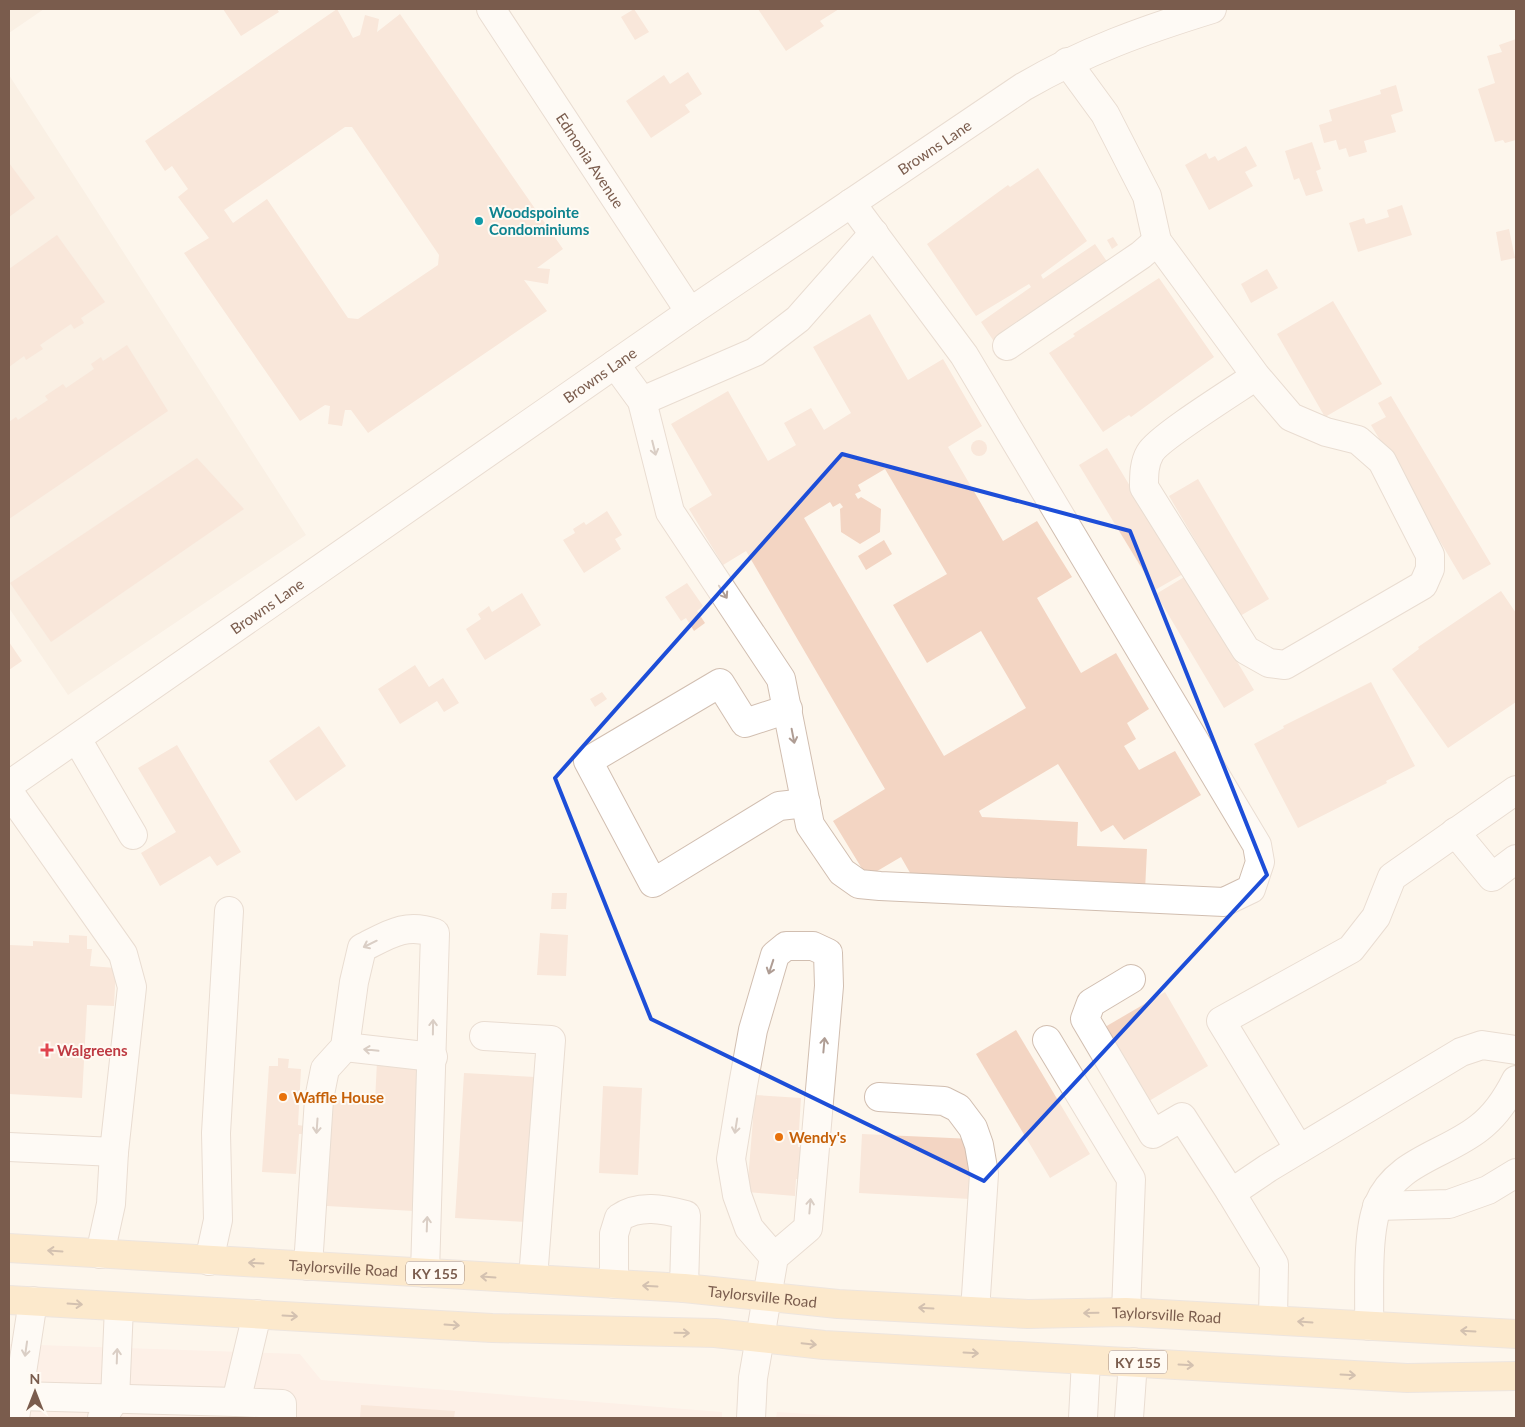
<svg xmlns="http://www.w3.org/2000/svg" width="1525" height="1427" viewBox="0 0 1525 1427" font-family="Lato,sans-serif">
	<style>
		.residential { fill: #f5e8da }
		.commercial { fill: #fde8e0 }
		.building { fill: #f3d5c3; fill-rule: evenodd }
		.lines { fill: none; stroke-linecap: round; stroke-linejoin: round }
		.minor-casing { stroke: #d1beb0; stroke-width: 30 }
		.major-casing { stroke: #dad1cd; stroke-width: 30 }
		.minor { stroke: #fff; stroke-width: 28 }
		.major { stroke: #fbd9a5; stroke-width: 28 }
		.oneway { stroke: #af9d94 }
		.oneway2 { stroke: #a18267 }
		.marked { fill: none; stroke: #1d4ed8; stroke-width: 4; stroke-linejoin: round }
		.culture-dot { fill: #0f9aa8; stroke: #fffaf3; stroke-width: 2 }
		.health-dot { fill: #e0444e; stroke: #fffaf3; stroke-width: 2 }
		.food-dot { fill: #e8710a; stroke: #fffaf3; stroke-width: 2 }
		.labels { text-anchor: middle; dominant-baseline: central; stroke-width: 4; stroke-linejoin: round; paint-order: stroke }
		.shield { fill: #fffaf3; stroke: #a28b7f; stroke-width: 1 }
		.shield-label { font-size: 14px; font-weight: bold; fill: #7a5c4d }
		.street-label { font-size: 15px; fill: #7a5c4d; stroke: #fffaf3 }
		.culture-label { font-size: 15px; font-weight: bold; fill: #0d838f; stroke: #fffaf3; text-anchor: start }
		.health-label { font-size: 15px; font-weight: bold; fill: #be3a42; stroke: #fffaf3; text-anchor: start }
		.food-label { font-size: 15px; font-weight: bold; fill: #c56008; stroke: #fffaf3; text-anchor: start }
	</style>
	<rect width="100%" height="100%" fill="#fdf6ec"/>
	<!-- residential -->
	<g class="residential">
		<path d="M9 9H44L9 33Z"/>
		<path d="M9 75 306 535 68 695 9 608Z"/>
	</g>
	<!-- commercial -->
	<g class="commercial">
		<path d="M9 1344 300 1354 321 1380 722 1412V1418H9Z"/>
		<path d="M777 1412 871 1418H776Z"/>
	</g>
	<!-- building -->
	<g class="building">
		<path d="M223 9H277L279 12 241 36Z"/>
		<path d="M337 9 353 38 360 35 365 15 379 19 377 32 400 14 563 249 537 268 550 269 548 284 524 280 547 311 368 433 351 410H345L342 426 328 424 330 406 325 405 300 421 184 253 209 238 178 197 188 189 172 166 165 171 145 141ZM345 127H352L439 255 438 265 358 319 348 318 267 199 233 223 224 210Z"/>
		<path d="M634 9 649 32 635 40 621 17Z"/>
		<path d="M758 9H839L820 21 824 26 786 51Z"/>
		<path d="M1516 39V140L1505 143 1503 140 1495 142 1478 89 1495 83 1487 56 1502 52 1499 45Z"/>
		<path d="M688 72 702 94 685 105 690 112 651 138 626 101 664 75 670 84Z"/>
		<path d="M1396 85 1403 111 1391 115 1396 132 1364 141 1367 152 1349 157 1346 148 1339 150 1336 140 1324 143 1319 125 1332 121 1329 110 1381 94 1380 90Z"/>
		<path d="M1312 142 1321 169 1316 171 1323 191 1306 196 1299 178 1294 180 1285 151Z"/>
		<path d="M1246 146 1257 166 1245 172 1253 186 1209 210 1185 165 1206 153 1209 159 1215 156 1218 161Z"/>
		<path d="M9 163 35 198 9 217Z"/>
		<path d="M1038 168 1087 241 1041 275 1043 279 1095 244 1110 266 995 343 981 322 1031 287 1029 284 976 316 927 244 1008 185 1010 187Z"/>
		<path d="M1402 205 1412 235 1358 252 1349 223 1364 218 1366 224 1389 217 1387 210Z"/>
		<path d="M1509 229 1515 258 1501 261 1496 232Z"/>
		<path d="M57 235 105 302 81 318 84 323 74 329 71 324 40 345 43 349 26 360 24 356 9 367V269Z"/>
		<path d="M1113 237 1118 245 1112 249 1107 240Z"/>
		<path d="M1267 269 1278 288 1251 303 1241 284Z"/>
		<path d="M1159 278 1214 357 1131 417 1129 415 1103 432 1049 353 1075 336 1073 334Z"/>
		<path d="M1333 301 1382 384 1325 417 1277 334Z"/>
		<path d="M870 314 908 380 943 359 982 426 948 447 1003 541 1037 521 1072 577 1037 598 1081 673 1116 653 1149 709 1127 723 1136 739 1124 746 1139 770 1175 751 1201 795 1124 840 1113 825 1101 832 1058 764 979 811 982 817 1078 822 1077 846 1147 849 1145 891 913 878 901 857 867 877 833 821 885 789 746 551 723 565 689 509 712 495 671 424 728 391 768 461 796 445 784 423 811 408 824 430 851 413 813 347ZM885 469 947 574 893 605 927 663 981 631 1026 708 944 756 804 518 830 502 833 507 840 503 843 507 840 509 841 532 860 544 880 532 881 509 861 497 858 499 855 494 861 491 858 485Z"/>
		<path d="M127 345 168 411 9 519V422L16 417 18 420 48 400 45 396 63 384 66 388 94 369 91 364 101 357 103 361Z"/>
		<path d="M1391 396 1491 564 1463 580 1371 425 1386 417 1378 403Z"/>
		<circle cx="979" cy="448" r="8"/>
		<path d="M1107 448 1183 574 1155 590 1079 465Z"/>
		<path d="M197 458 244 509 51 642 10 583Z"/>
		<path d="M1198 479 1269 599 1240 616 1169 496Z"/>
		<path d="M607 511 622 535 615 539 621 549 584 573 563 540 575 533 573 529 584 522 586 525Z"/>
		<path d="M884 540 892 554 866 570 858 556Z"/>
		<path d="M1186 576 1254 690 1224 708 1156 594Z"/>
		<path d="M687 583 703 606 697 611 705 623 694 631 686 618 681 621 665 597Z"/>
		<path d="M1501 591 1516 613V702L1448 748 1392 669 1419 649 1418 647Z"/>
		<path d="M522 593 541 625 485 660 466 629 481 619 478 614 489 606 492 612Z"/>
		<path d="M9 642 22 661 9 670Z"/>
		<path d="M415 665 429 687 443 678 459 703 444 712 437 701 400 724 378 689Z"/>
		<path d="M1371 682 1415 766 1386 781 1387 783 1298 828 1254 744 1284 728 1283 726Z"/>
		<path d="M602 692 607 699 595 707 590 699Z"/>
		<path d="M319 726 346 766 296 801 269 761Z"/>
		<path d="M177 745 241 852 217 866 210 856 160 886 141 853 176 832 138 768Z"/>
		<path d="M552 893H567L566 909H551Z"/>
		<path d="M540 933 568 935 566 976 537 975Z"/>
		<path d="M69 935 87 936V949H92L90 966 116 968 114 1006 87 1005 82 1098 9 1094V945L33 946V941L69 943Z"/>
		<path d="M1165 992 1208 1066 1149 1101 1105 1027Z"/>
		<path d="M1016 1030 1090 1154 1050 1178 976 1054Z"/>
		<path d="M278 1058 289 1059 288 1068 301 1069 298 1125 304 1126 303 1134H299L296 1174 262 1172 269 1066H278Z"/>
		<path d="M377 1061 421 1063 413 1211 327 1206 332 1100 375 1102Z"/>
		<path d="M464 1073 535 1077 526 1222 455 1218Z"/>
		<path d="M603 1086 642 1088 638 1175 599 1173Z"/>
		<path d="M755 1095 801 1098 798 1147H804L802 1179H796L795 1196 747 1192Z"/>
		<path d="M862 1134 973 1139 970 1199 859 1193Z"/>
		<path d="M361 1405 455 1411 454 1418H360Z"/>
	</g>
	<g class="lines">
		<defs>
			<g id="minor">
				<path id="s1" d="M491 9 690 312"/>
				<path d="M1067 62 1105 114 1147 196 1157 241 1256 376 1291 417 1326 432 1358 440 1382 461 1430 555V569L1423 585 1285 665 1269 663 1246 650 1144 487C1144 475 1144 463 1150 453 1158 438 1237 389 1256 376"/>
				<path d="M1007 346 1141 255 1157 241"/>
				<path d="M615 364 642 401 670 512 781 679 810 825 842 872 859 884 880 886 1224 902 1251 889 1260 862 1257 845 964 355 851 203"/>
				<path d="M642 401 755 352 798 319 874 233"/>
				<path d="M788 709 745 723 720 683 588 761 653 883 779 806 806 803"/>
				<path d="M77 739 133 835"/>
				<path id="s2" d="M9 785 690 312 1023 87C1085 51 1144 30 1212 9"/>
				<path d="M9 792 123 954 132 987 114 1152 9 1147"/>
				<path d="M1455 832 1492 877 1516 859"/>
				<path d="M1131 979 1091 1003 1085 1019 1153 1134 1182 1117 1231 1193"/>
				<path d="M484 1036 551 1040 533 1279"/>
				<path d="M1047 1040 1131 1179 1126 1312"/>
				<path d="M345 1047 433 1057"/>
				<path d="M879 1097 944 1101 958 1108 973 1128 979 1145 984 1174 975 1311"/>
				<path d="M1299 1149 1221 1021 1351 949 1376 917 1392 877 1516 790"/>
				<path d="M1377 1206 1449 1204 1488 1190 1516 1173"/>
				<path d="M100 1254 111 1204 114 1152"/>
				<path d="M209 1261 218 1220 216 1133 229 911"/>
				<path d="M308 1266 319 1099 325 1069 345 1047 354 982 362 948C388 935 405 922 435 933L425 1273"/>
				<path d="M614 1284V1234L619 1218C639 1204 663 1209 686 1215L684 1288"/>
				<path d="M257 1314 236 1402 282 1404V1418"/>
				<path d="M1273 1320 1274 1264 1231 1193 1268 1168 1461 1052 1482 1045 1516 1050"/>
				<path d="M1369 1326C1370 1294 1366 1234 1378 1205 1396 1161 1445 1155 1479 1128 1495 1116 1507 1098 1516 1080"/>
				<path d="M19 1396 236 1402"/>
				<path d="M15 1418 33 1301"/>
				<path d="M102 1418 115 1399 119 1307"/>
				<path d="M751 1418 753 1378 774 1257 808 1228 829 986 828 953 813 946H786L775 955 753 1030 743 1085 731 1159 737 1195 749 1228 774 1257"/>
				<path d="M1083 1418 1086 1360"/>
				<path d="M1129 1418 1133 1362"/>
			</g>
			<g id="major">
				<path id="s3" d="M9 1248 684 1288 838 1304 1028 1314 1126 1312 1516 1334"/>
				<path d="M9 1300 492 1328 715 1333 824 1345 1407 1378 1516 1376"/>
			</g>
		</defs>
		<!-- minor casing -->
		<use href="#minor" class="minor-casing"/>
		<!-- major casing -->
		<use href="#major" class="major-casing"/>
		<!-- minor -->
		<use href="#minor" class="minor"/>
		<!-- major -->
		<use href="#major" class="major"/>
	</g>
	<!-- one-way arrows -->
	<defs><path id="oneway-shaft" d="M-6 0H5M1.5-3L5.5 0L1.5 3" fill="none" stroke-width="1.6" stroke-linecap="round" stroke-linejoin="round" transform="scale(1.25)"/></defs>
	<g class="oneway">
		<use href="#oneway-shaft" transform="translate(654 448) rotate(76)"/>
		<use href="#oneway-shaft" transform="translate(723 592) rotate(57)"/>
		<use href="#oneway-shaft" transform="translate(793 736) rotate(79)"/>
		<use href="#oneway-shaft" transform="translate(370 944) rotate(154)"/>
		<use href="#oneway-shaft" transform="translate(771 967) rotate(108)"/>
		<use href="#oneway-shaft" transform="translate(433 1027) rotate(-89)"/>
		<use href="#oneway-shaft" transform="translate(824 1045) rotate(-85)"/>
		<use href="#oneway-shaft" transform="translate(371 1050) rotate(-174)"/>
		<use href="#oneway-shaft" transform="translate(317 1126) rotate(94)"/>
		<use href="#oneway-shaft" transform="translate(736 1126) rotate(99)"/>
		<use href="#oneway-shaft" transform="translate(810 1206) rotate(-85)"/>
		<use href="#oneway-shaft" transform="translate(427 1224) rotate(-88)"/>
		<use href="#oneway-shaft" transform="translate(26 1349) rotate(98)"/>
		<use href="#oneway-shaft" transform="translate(117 1356) rotate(-88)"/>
	</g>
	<g class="oneway2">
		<use href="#oneway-shaft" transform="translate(55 1251) rotate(-176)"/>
		<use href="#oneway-shaft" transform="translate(256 1263) rotate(-177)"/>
		<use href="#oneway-shaft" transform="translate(488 1277) rotate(-176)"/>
		<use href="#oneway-shaft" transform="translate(650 1286) rotate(-177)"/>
		<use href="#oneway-shaft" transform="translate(75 1304) rotate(4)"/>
		<use href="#oneway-shaft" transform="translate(926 1308) rotate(-177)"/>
		<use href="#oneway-shaft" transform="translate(1091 1313) rotate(179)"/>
		<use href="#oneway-shaft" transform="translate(290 1316) rotate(3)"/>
		<use href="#oneway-shaft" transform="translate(1305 1322) rotate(-176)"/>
		<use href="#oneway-shaft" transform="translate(452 1325) rotate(4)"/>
		<use href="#oneway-shaft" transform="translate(1468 1331) rotate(-177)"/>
		<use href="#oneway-shaft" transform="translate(682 1333) rotate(1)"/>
		<use href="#oneway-shaft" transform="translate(809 1344) rotate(6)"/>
		<use href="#oneway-shaft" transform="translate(971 1353) rotate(3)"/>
		<use href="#oneway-shaft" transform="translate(1186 1365) rotate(3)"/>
		<use href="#oneway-shaft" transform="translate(1348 1375) rotate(3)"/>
	</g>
	<!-- marked area -->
	<path d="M0 0H1525V1427H0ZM842 454 1130 531 1267 875 984 1181 651 1019 555 778Z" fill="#fdf6ec" fill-opacity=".55" fill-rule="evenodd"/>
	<path class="marked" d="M842 454 1130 531 1267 875 984 1181 651 1019 555 778Z"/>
	<!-- markers -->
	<circle class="culture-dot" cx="479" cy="221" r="5"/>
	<path class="health-dot" d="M44.5 1042.5h5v5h5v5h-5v5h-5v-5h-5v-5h5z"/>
	<g class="food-dot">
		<circle cx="283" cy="1097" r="5"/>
		<circle cx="779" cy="1137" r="5"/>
	</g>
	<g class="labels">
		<!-- shield labels -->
		<g class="shield">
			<rect x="406" y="1261.5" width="58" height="23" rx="4"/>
			<rect x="1109" y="1350.5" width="58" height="23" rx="4"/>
		</g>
		<g class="shield-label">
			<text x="435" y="1273">KY 155</text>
			<text x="1138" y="1362">KY 155</text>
		</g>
		<!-- street labels -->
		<g class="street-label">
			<text stroke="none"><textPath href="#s2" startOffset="1124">Browns Lane</textPath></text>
			<text stroke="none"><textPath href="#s1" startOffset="181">Edmonia Avenue</textPath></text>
			<text stroke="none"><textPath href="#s2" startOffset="719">Browns Lane</textPath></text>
			<text stroke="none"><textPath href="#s2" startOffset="314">Browns Lane</textPath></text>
			<text stroke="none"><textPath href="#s3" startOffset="335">Taylorsville Road</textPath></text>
			<text stroke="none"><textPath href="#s3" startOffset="755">Taylorsville Road</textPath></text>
			<text stroke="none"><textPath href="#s3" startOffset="1160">Taylorsville Road</textPath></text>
		</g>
		<!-- culture labels -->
		<g class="culture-label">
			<text x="489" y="212">Woodspointe<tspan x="489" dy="17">Condominiums</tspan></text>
		</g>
		<!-- health labels -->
		<g class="health-label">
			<text x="57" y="1050">Walgreens</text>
		</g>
		<!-- food labels -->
		<g class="food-label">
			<text x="293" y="1097">Waffle House</text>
			<text x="789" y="1137">Wendy's</text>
		</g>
	</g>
	<!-- border -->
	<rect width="1525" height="1427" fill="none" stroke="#7a5c4d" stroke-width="20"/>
	<!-- north arrow -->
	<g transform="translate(35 1392)" stroke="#fffaf3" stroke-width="4" paint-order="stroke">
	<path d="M0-4L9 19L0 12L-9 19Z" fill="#7a5c4d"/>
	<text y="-8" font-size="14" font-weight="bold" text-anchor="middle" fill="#7a5c4d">N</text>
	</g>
</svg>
